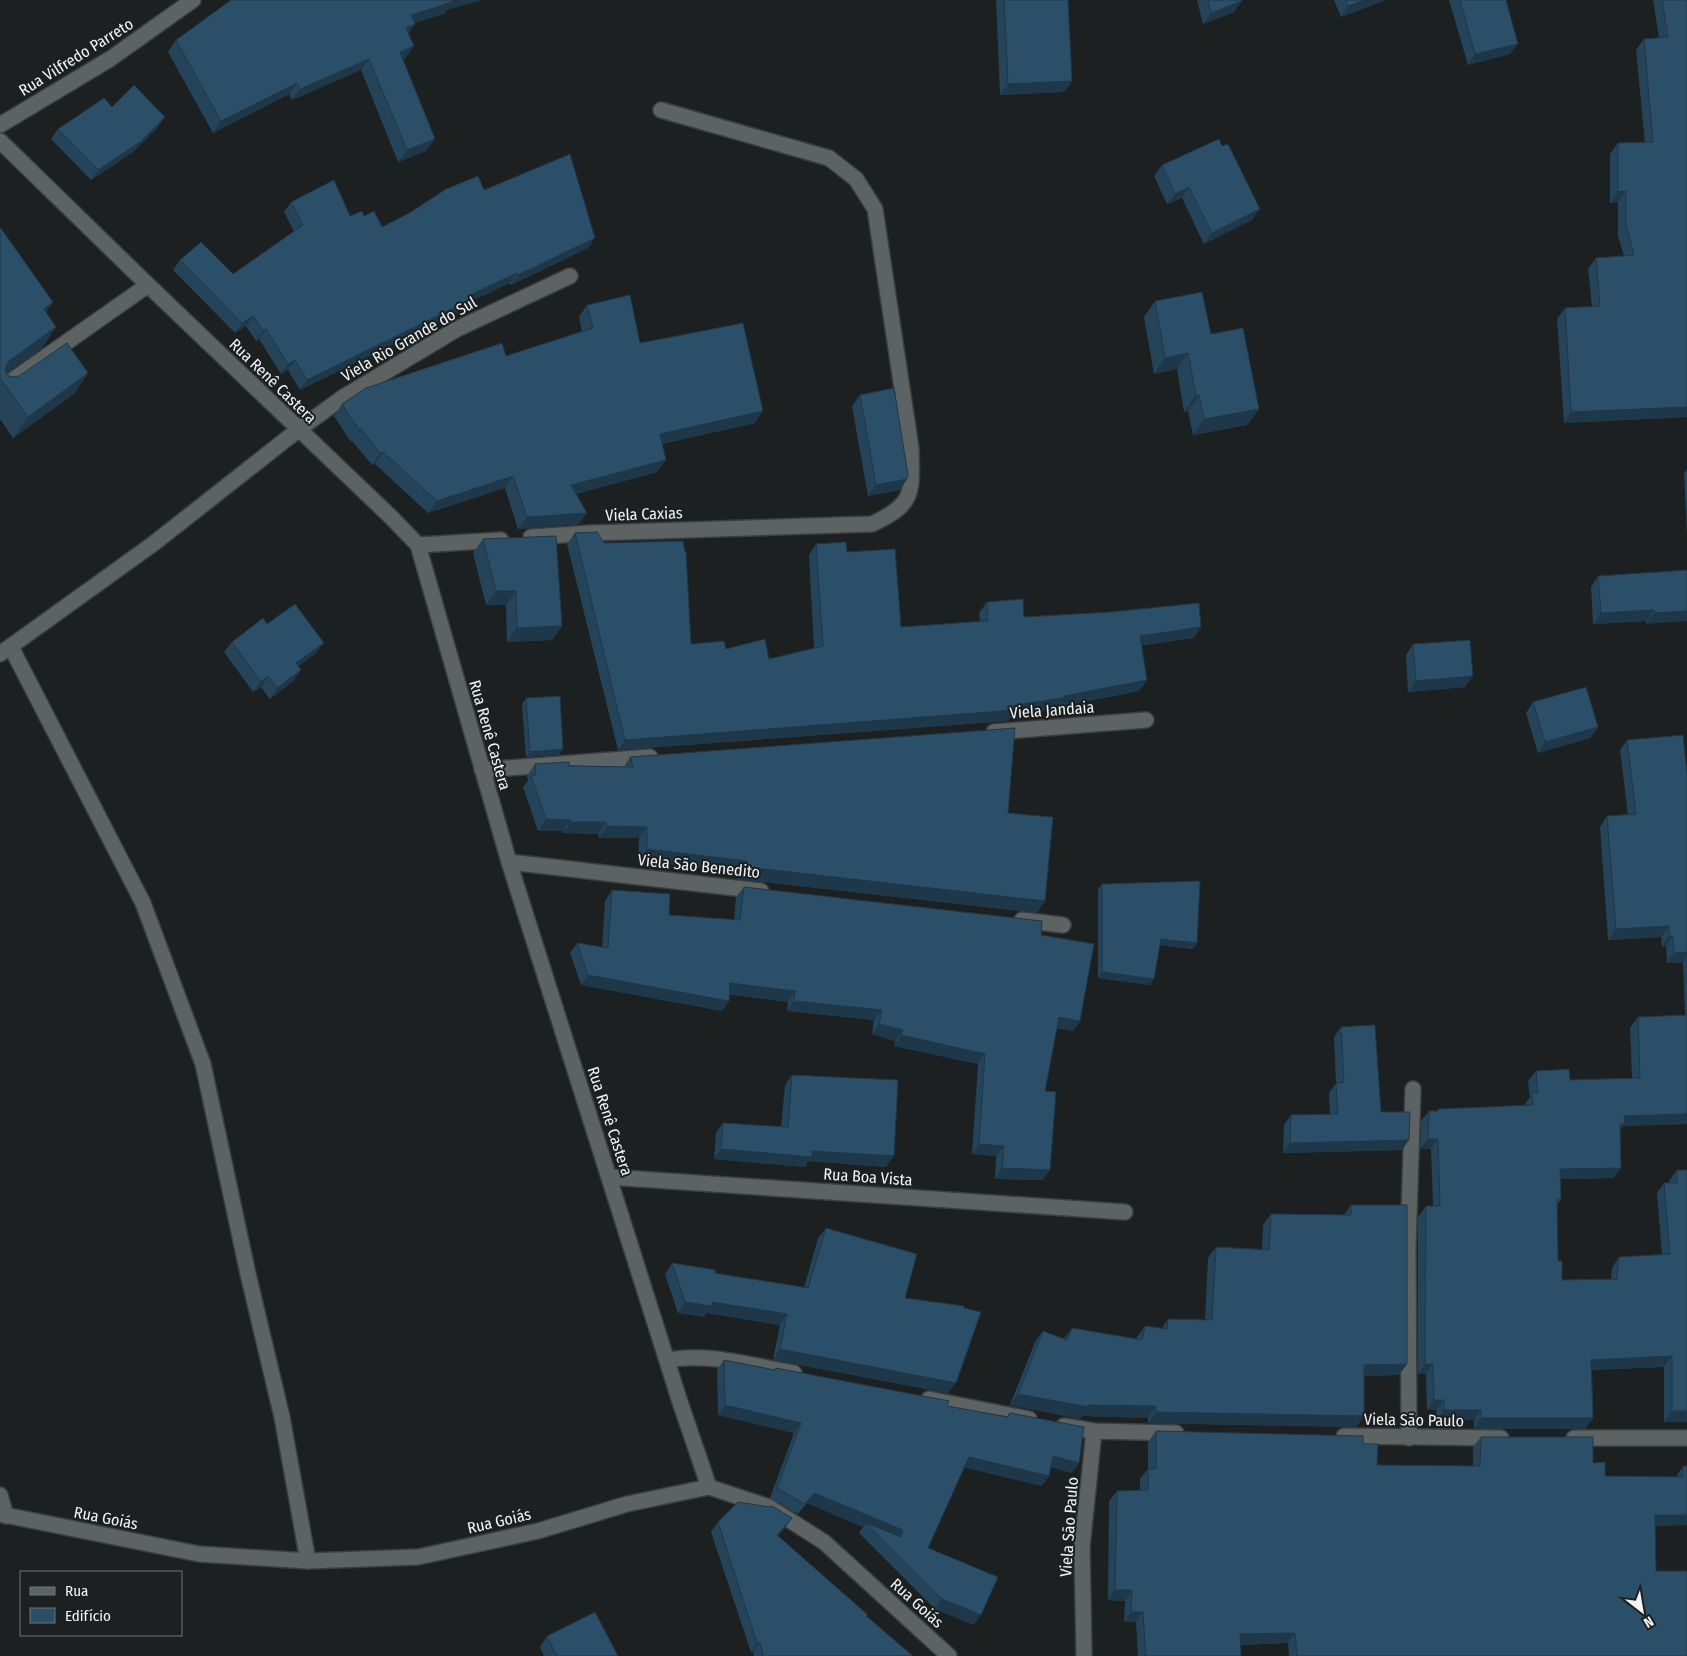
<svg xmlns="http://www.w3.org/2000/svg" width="1687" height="1656" viewBox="0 0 1687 1656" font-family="'Fira Sans Condensed',sans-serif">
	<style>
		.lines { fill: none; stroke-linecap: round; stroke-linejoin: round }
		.street-casing { stroke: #3b3d3e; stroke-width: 18 }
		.street { stroke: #5d6263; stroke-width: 15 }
		.wall { fill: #254459 }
		.shaded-wall { fill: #1e3749 }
		.building { fill: #2b4f68; stroke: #1e3749 }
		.labels { text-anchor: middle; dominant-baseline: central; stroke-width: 4; stroke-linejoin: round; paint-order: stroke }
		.street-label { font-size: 16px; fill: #f2f4f5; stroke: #1c2020 }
	</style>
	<rect width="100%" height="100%" fill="#1c2020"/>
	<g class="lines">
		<defs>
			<g id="street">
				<path d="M0 125 110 59 193 0"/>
				<path d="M0 141 148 285 392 518 418 545 509 862 680 1402 709 1487"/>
				<path d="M0 389 148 285"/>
				<path d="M531 537 591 533 872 524C915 504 912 493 911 448L875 209 856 179 829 158 661 110"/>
				<path d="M418 545 501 540"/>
				<path d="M11 647 143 903 203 1064 248 1274 282 1417 308 1561"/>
				<path d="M0 654 153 544 298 430 342 398 457 329 570 276"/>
				<path d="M994 732 1146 720"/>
				<path d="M482 770 650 757"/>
				<path d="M509 862 761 891"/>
				<path d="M1022 920 1063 925"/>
				<path d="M609 1177 1125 1212"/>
				<path d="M667 1360C708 1352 753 1366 794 1373"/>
				<path d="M929 1399 1029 1419"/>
				<path d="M1064 1426 1094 1431 1176 1433"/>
				<path d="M1344 1436 1501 1438"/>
				<path d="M1409 1438 1408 1247 1413 1089"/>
				<path d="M1574 1438H1687"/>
				<path d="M0 1495 6 1516"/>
				<path d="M0 1514 199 1554 308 1561 418 1557 538 1531 627 1504 709 1487 769 1507 824 1542 949 1656"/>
				<path d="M1084 1656 1082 1547 1094 1431"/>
			</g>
		</defs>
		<!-- street casing -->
		<use href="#street" class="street-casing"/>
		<!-- street -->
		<use href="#street" class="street"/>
	</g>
	<!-- wall -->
	<g class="wall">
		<path d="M996 0H1068L1072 81 1064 92 1000 95Z"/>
		<path d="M1197 0H1242L1234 12 1203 24Z"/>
		<path d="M1334 0H1386L1341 17Z"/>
		<path d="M1449 0H1506L1510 54 1468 65Z"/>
		<path d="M1653 0H1687V417L1564 423 1557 319 1565 308 1592 306 1588 269 1596 258 1624 256 1618 236V202L1610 203V154L1618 143H1645L1636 50 1644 39 1659 38Z"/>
		<path d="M447 10 444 14 414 23 415 24 409 33 406 58 402 59 435 139 426 151 398 162 361 70 292 100 289 94 213 133 168 52 176 40Z"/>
		<path d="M112 107 158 127 133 152 91 180 51 139 58 129Z"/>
		<path d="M1162 165 1252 220 1204 244 1182 198 1167 204 1154 176Z"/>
		<path d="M484 190 588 248 511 285 510 283 469 302 465 309 300 390 288 370 281 374 259 339 256 341 246 326 235 333 173 270 180 260 233 274 294 231 284 212 291 202 350 216H364L382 227Z"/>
		<path d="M0 227 53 302 46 312 56 327 42 348 7 373V374L11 377 88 373 74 394 13 438 0 419Z"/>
		<path d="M1155 301 1211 334 1259 409 1247 425 1193 435 1188 411 1184 412 1177 369 1154 374 1144 317Z"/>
		<path d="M587 305 755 423 662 444 657 472 576 494 579 524 518 529 505 488 428 513 375 464 372 465 352 441 351 442 334 416 342 404 506 356 582 331 579 317Z"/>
		<path d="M860 395 907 479 900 490 868 496 852 406Z"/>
		<path d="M1687 469V535L1684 473Z"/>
		<path d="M575 533 604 543 691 644 726 649 769 659 814 648 809 555 816 544 847 552 901 627 980 621 979 613 987 602 1024 617 1194 638 1141 645 1147 680 1139 691 1058 707 1056 709 1012 716 1008 721 618 750 567 544Z"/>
		<path d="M483 539 562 626 552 640 507 642 506 605H486L473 553Z"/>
		<path d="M1687 571 1646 624V621L1593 624 1591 587 1598 576Z"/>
		<path d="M267 624 316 653 298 666 301 670 293 681 270 699 261 687 253 692 224 652 232 642Z"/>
		<path d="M1413 644 1465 687 1408 692 1406 655Z"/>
		<path d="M526 698 563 749 559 755 526 757 522 704Z"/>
		<path d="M1533 702 1598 727 1590 738 1538 753 1526 713Z"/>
		<path d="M1627 740 1687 773V1124L1623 1126 1620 1130 1621 1168 1613 1178 1561 1179V1199L1557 1205 1558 1261 1562 1280 1611 1279 1612 1268 1619 1257 1662 1255 1657 1193 1664 1183H1669V1181L1677 1170 1687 1422H1664V1367L1592 1370 1593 1418 1585 1429H1474V1420L1437 1421 1436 1410H1427L1426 1374H1418V1217L1426 1206H1433L1431 1149H1420L1421 1121 1429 1111H1437L1438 1109 1525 1106V1104L1530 1097 1528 1081 1536 1071 1570 1080 1632 1078 1630 1028 1638 1017 1685 1015 1683 963H1667L1666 946 1662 947 1661 937 1608 940 1600 827 1607 816 1628 815 1620 750Z"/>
		<path d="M630 757 1008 813 1037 913 738 879 739 873 638 860 639 838H599L598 834 563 833V831H538L523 787 528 781 527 776 535 764 624 767Z"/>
		<path d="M1102 884 1193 949 1160 945 1150 985 1098 978V890Z"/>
		<path d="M744 887 1041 935 1080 1021 1073 1031 1057 1028 1045 1091 1043 1180 995 1179 996 1156 972 1154 978 1064 894 1046 895 1041 872 1034 874 1020 787 1011 788 1002 729 994 722 1011 581 985 570 953 577 943 602 947 605 901 612 890 669 915 734 920 736 897Z"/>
		<path d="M1341 1027 1381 1112 1402 1150 1283 1153 1284 1125 1291 1115 1330 1114 1329 1093 1336 1083 1334 1037Z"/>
		<path d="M792 1075 886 1167 808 1161 805 1167 714 1159 716 1133 723 1123 781 1127 785 1085Z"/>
		<path d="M1351 1205 1407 1364 1399 1375 1364 1376V1416L1356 1427 1148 1423V1418L1082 1416 1080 1419 1010 1405 1035 1342 1043 1331 1064 1339 1072 1328 1136 1339 1137 1337 1145 1326 1162 1328 1168 1319 1205 1320 1208 1258 1216 1247 1262 1249 1263 1225 1271 1214 1344 1215Z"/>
		<path d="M826 1228 905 1298 948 1393 773 1360 780 1325 707 1313 704 1317 678 1313 665 1274 672 1263 715 1273 804 1288 818 1238Z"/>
		<path d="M724 1360 775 1370 776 1368 947 1406 1007 1417 1010 1413 1072 1473 1051 1467 1049 1476 1042 1486 964 1467 928 1548 974 1625 935 1609 859 1533 863 1527 807 1503 798 1514 770 1498 794 1433 718 1415 717 1370Z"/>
		<path d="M1156 1431 1363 1444 1377 1465 1473 1466V1447L1481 1437 1593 1463 1605 1476 1676 1477 1683 1466H1687V1525L1655 1526 1656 1571 1687 1656H1289L1288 1643 1241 1645V1656H1138L1136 1622H1124L1125 1601 1108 1600 1109 1501 1117 1491 1140 1490V1479L1148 1469V1442Z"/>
		<path d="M718 1522 785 1528 778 1536 867 1616 913 1656H754L753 1652H751L711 1532Z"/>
		<path d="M547 1636 618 1656H544L540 1647Z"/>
	</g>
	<!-- shaded-wall -->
	<g class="shaded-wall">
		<path d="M451 0H483L447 10 444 14 402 27 411 15Z"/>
		<path d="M1365 0H1386L1341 17 1348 6Z"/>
		<path d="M1242 1 1234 12 1203 24 1211 13Z"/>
		<path d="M415 24 406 36V28Z"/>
		<path d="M1518 44 1510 54 1468 65 1475 54Z"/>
		<path d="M414 46 406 58 391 64 400 52Z"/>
		<path d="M369 59 361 70 292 100 300 89Z"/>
		<path d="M1072 81 1064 92 1000 95 1008 84Z"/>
		<path d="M297 83 289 94 213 133 221 121Z"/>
		<path d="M165 117 158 127 133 152 91 180 98 170Z"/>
		<path d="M435 139 426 151 398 162 407 150Z"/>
		<path d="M1189 187 1182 198 1167 204 1175 194Z"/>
		<path d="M1626 191 1618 202 1610 203 1618 192Z"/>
		<path d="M1260 209 1252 220 1204 244 1212 233Z"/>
		<path d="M595 238 588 248 511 285 518 275Z"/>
		<path d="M517 273 510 283 469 302 465 309 300 390 307 380 470 295Z"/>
		<path d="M53 302 39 322 44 309Z"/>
		<path d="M253 316 246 326 235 333 242 323Z"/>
		<path d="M56 327 42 348 0 378 9 361Z"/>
		<path d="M266 329 259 339 256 341 263 331Z"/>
		<path d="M1188 353 1177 369 1154 374 1165 358Z"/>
		<path d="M295 360 288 370 281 374 288 364Z"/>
		<path d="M88 373 74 394 13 438 28 417Z"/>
		<path d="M1196 395H1199L1188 411 1184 412Z"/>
		<path d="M1687 407V417L1564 423 1571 412Z"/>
		<path d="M1259 409 1247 425 1193 435 1204 419Z"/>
		<path d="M763 411 755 423 652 446 660 434Z"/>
		<path d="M361 429 352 441 351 442 359 430Z"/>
		<path d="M383 452 375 464 372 465 380 453Z"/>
		<path d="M666 460 657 472 562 497 571 485Z"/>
		<path d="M513 476 505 488 428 513 437 501Z"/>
		<path d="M907 479 900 490 868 496 876 485Z"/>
		<path d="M587 513 579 524 518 529 527 517Z"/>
		<path d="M496 591H516L506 605H486Z"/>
		<path d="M1654 610 1646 621 1593 624 1601 613Z"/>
		<path d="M1687 611V621L1646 624 1654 613Z"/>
		<path d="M562 626 552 640 507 642 517 628Z"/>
		<path d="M1201 627 1194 638 1132 647 1140 636Z"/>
		<path d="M324 643 316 653 288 674 296 663Z"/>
		<path d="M301 670 293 681 270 699 277 688Z"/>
		<path d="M268 676 261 687 253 692 261 682Z"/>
		<path d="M1473 676 1465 687 1408 692 1416 681Z"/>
		<path d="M1147 680 1139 691 1058 707 1056 709 1012 716 1008 721 618 750 625 740 1016 705Z"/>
		<path d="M1598 727 1590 738 1538 753 1545 742Z"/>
		<path d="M563 749 559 755 526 757 530 752Z"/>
		<path d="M546 819 571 820 563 831H538Z"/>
		<path d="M571 822H606L598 834 563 833Z"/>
		<path d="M607 826 647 827 639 838H599Z"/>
		<path d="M647 849 747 861 739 873 638 860Z"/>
		<path d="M746 867 1045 901 1037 913 738 879Z"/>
		<path d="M1669 926 1661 937 1608 940 1616 929Z"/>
		<path d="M1669 936H1673L1666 946 1662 947Z"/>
		<path d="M1161 939 1197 943 1193 949 1157 945Z"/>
		<path d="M1687 952V957L1683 963H1667L1674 953Z"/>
		<path d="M1102 972 1154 979 1150 985 1098 978Z"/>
		<path d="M588 975 729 1001 722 1011 581 985Z"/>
		<path d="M730 983 795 991 788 1002 723 994Z"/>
		<path d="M794 1001 882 1010 874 1020 787 1011Z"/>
		<path d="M1059 1017 1080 1021 1073 1031 1051 1027Z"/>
		<path d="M879 1024 903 1030 895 1041 872 1034Z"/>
		<path d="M901 1035 985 1054 978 1064 894 1046Z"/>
		<path d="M1687 1114V1124L1623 1126 1617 1134H1613L1624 1116Z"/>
		<path d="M1428 1139H1438L1431 1149H1420Z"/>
		<path d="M1409 1140 1402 1150 1283 1153 1290 1143Z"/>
		<path d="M979 1144 1004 1146 996 1156 972 1154Z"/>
		<path d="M721 1149 812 1151 894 1156 886 1167 808 1161 805 1167 714 1159Z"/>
		<path d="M1002 1168 1050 1170 1043 1180 995 1179Z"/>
		<path d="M1621 1168 1613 1178 1553 1179 1560 1169Z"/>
		<path d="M685 1302H712L787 1314 780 1325 707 1313 704 1317 678 1313Z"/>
		<path d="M780 1349 956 1383 948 1393 773 1360Z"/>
		<path d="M1672 1356 1664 1367 1584 1370 1591 1360Z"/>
		<path d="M1407 1364 1399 1375 1356 1376 1364 1365Z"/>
		<path d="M1425 1364H1433L1426 1374H1418Z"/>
		<path d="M1018 1394 1156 1406 1148 1418 1082 1416 1080 1419 1010 1405Z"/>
		<path d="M1434 1400H1444L1436 1410H1427Z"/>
		<path d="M725 1405 801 1423 794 1433 718 1415Z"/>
		<path d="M1444 1410H1481L1474 1420 1437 1421Z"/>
		<path d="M1672 1411H1687V1422H1664Z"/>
		<path d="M1156 1412 1364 1416 1356 1427 1148 1423Z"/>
		<path d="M1481 1418H1593L1585 1429H1474Z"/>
		<path d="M1053 1456 1079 1463 1072 1473 1046 1466Z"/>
		<path d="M969 1457 1049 1476 1042 1486 962 1467Z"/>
		<path d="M814 1493 903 1530 896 1540 866 1523 863 1527 807 1503 798 1514 805 1504Z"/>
		<path d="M1655 1515H1687V1525L1648 1526Z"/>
		<path d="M792 1518 785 1528 770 1545 777 1535Z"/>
		<path d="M1115 1590H1132L1125 1601 1108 1600Z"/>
		<path d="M942 1599 981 1615 974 1625 935 1609Z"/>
		<path d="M1131 1612H1143L1136 1622H1124Z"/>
		<path d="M1295 1633 1288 1643 1233 1645 1240 1634Z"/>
		<path d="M760 1642 753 1652H751L757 1643Z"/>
	</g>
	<!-- building -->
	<g class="building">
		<path d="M231 0H452V2L411 15 415 24 406 28 414 46 400 52 435 139 407 150 369 59 300 89 297 83 221 121 176 40Z"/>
		<path d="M1004 0H1068L1072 81 1008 84Z"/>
		<path d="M1208 0H1242V1L1211 13Z"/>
		<path d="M1346 0H1365L1348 6Z"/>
		<path d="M1460 0H1506L1518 44 1475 54Z"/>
		<path d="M1662 0H1687V407L1571 412 1565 308 1600 306 1596 258 1634 255 1626 225V191L1618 192V143L1653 142 1644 39 1668 37Z"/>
		<path d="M134 85 165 117 140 142 98 170 58 129 104 98 112 107Z"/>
		<path d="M1219 139 1222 146 1228 144 1260 209 1212 233 1189 187 1175 194 1162 165Z"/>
		<path d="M570 154 595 238 518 275 517 273 470 295 472 299 307 380 295 360 288 364 266 329 263 331 253 316 242 323 180 260 201 242 233 274 303 225 291 202 334 180 350 216 362 211 364 216 374 211 382 227 411 212 446 189 478 176 484 190Z"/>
		<path d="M0 227 53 302 44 309 56 327 9 361 5 369 7 374 11 377 19 376 67 343 88 373 28 417 0 378Z"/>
		<path d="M1202 292 1211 334 1243 328 1259 409 1204 419 1199 395H1196L1188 353 1165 358 1155 301Z"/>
		<path d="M630 295 640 343 743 323 763 411 660 434 666 460 571 485 587 513 527 517 513 476 437 501 383 452 380 453 361 429 359 430 342 404 366 388 502 343 506 356 593 328 587 305Z"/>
		<path d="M894 388 908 475 907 479 876 485 860 395Z"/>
		<path d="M597 532 604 543 683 541 685 552H686L691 644 724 641 726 649 765 639 769 659 823 646 816 544 846 542 847 552 895 549 901 627 988 621 987 602 1023 599 1024 617 1110 612 1199 603 1201 627 1140 636 1147 680 1064 696V698L1016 705 1015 710 625 740 575 533Z"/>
		<path d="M556 536 562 626 517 628 516 591H496L483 539Z"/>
		<path d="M1687 570V611L1654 613V610L1601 613 1598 576Z"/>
		<path d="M295 604 324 643 296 663 301 670 277 688 268 676 261 682 232 642 263 618 267 624Z"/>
		<path d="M1470 640 1473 676 1416 681 1413 644Z"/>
		<path d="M1586 687 1598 727 1545 742 1533 702Z"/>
		<path d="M560 696 563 749 530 752 526 698Z"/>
		<path d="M1015 728 1008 813 1053 817 1045 901 746 867 747 861 647 849V827L607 826 606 822H571V820L546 819 531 776 536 775 535 764 569 762V766L633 767 630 757Z"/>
		<path d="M1683 735 1687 773V952L1674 953 1673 936H1669V926L1616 929 1607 816 1636 814 1627 740Z"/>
		<path d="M1200 881 1197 943 1161 939 1154 979 1102 972V884Z"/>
		<path d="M744 887 1042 921 1041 935 1094 944 1080 1021 1059 1017 1045 1091 1056 1092 1050 1170 1002 1168 1004 1146 979 1144 985 1054 901 1035 903 1030 879 1024 882 1010 794 1001 795 991 730 983 729 1001 588 975 577 943 608 948 612 890 670 894 669 915 740 920Z"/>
		<path d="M1687 1015V1114L1624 1116 1625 1124H1620L1621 1168 1560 1169 1561 1199H1557L1558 1261H1562V1280L1617 1279 1619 1257 1670 1254 1664 1183H1677V1170H1687V1411H1672V1356L1591 1360 1593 1418H1481V1410H1444V1400H1434L1433 1364H1425L1426 1206H1440L1438 1139H1428L1429 1111H1438V1109L1533 1105 1532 1093H1538L1536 1071 1569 1069 1570 1080 1640 1078 1638 1017Z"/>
		<path d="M1375 1025 1381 1112H1410L1409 1140 1290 1143 1291 1115 1338 1114 1336 1083 1344 1082 1341 1027Z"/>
		<path d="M792 1075 898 1080 894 1156 812 1151V1157L721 1149 723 1123 788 1127Z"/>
		<path d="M1351 1205H1407V1364L1364 1365V1416L1156 1412V1406L1088 1405V1407L1018 1394 1043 1331 1067 1340 1072 1328 1142 1340 1145 1326 1167 1329 1168 1319 1212 1320 1216 1247 1269 1250 1271 1214 1351 1215Z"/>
		<path d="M826 1228 917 1254 905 1298 964 1306V1308L981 1312 956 1383 780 1349 787 1314 712 1302V1306L685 1302 672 1263 716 1270 715 1273 808 1288Z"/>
		<path d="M724 1360 775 1370 776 1368 949 1401 947 1406 1008 1417 1010 1413 1084 1427 1079 1463 1053 1456 1049 1476 969 1457 928 1548 998 1577 981 1615 942 1599 866 1523 901 1537 903 1530 814 1493 805 1504 777 1488 801 1423 725 1405Z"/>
		<path d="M1156 1431 1363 1436V1444H1378L1377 1465 1480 1466 1481 1437H1593V1463L1605 1462V1476L1683 1477V1466H1687V1515H1655L1656 1571H1687V1656H1297L1295 1633 1240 1634 1241 1656H1146L1143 1612H1131L1132 1590H1115L1117 1491 1148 1490V1469H1156Z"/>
		<path d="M738 1502 770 1507 772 1506 792 1518 777 1535 868 1615 866 1616 913 1656H763L760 1642 757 1643 718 1522Z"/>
		<path d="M595 1612 618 1656H557L547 1636Z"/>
	</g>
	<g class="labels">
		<!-- street labels -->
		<g class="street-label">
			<text transform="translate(76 57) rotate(-32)">Rua Vilfredo Parreto</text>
			<text transform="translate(409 339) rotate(-30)">Viela Rio Grande do Sul</text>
			<text transform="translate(273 381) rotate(44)">Rua Renê Castera</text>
			<text transform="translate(644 514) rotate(-2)">Viela Caxias</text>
			<text transform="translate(1052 710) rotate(-4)">Viela Jandaia</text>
			<text transform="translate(490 735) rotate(74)">Rua Renê Castera</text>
			<text transform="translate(699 866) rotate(6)">Viela São Benedito</text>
			<text transform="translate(610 1121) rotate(72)">Rua Renê Castera</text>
			<text transform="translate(868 1177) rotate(4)">Rua Boa Vista</text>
			<text transform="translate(1414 1420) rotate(1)">Viela São Paulo</text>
			<text transform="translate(106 1518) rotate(11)">Rua Goiás</text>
			<text transform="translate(499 1521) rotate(-13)">Rua Goiás</text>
			<text transform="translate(1069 1527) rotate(-86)">Viela Sāo Paulo</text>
			<text transform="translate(917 1603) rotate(42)">Rua Goiás</text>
		</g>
	</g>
	<!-- legend -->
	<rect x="20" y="1571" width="162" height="65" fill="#1c2020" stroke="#727575"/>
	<rect x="30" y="1587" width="25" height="8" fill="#5d6263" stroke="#727575"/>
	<text x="65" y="1596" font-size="15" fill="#f2f4f5">Rua</text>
	<rect x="30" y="1608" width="25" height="15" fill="#2b4f68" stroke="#727575"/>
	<text x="65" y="1621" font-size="15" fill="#f2f4f5">Edifício</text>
	<!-- north arrow -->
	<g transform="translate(1642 1611) rotate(149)" stroke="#1c2020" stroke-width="4" paint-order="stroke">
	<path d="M0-4L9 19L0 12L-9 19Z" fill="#f2f4f5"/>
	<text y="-8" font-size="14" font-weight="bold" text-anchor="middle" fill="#f2f4f5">N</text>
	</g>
</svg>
